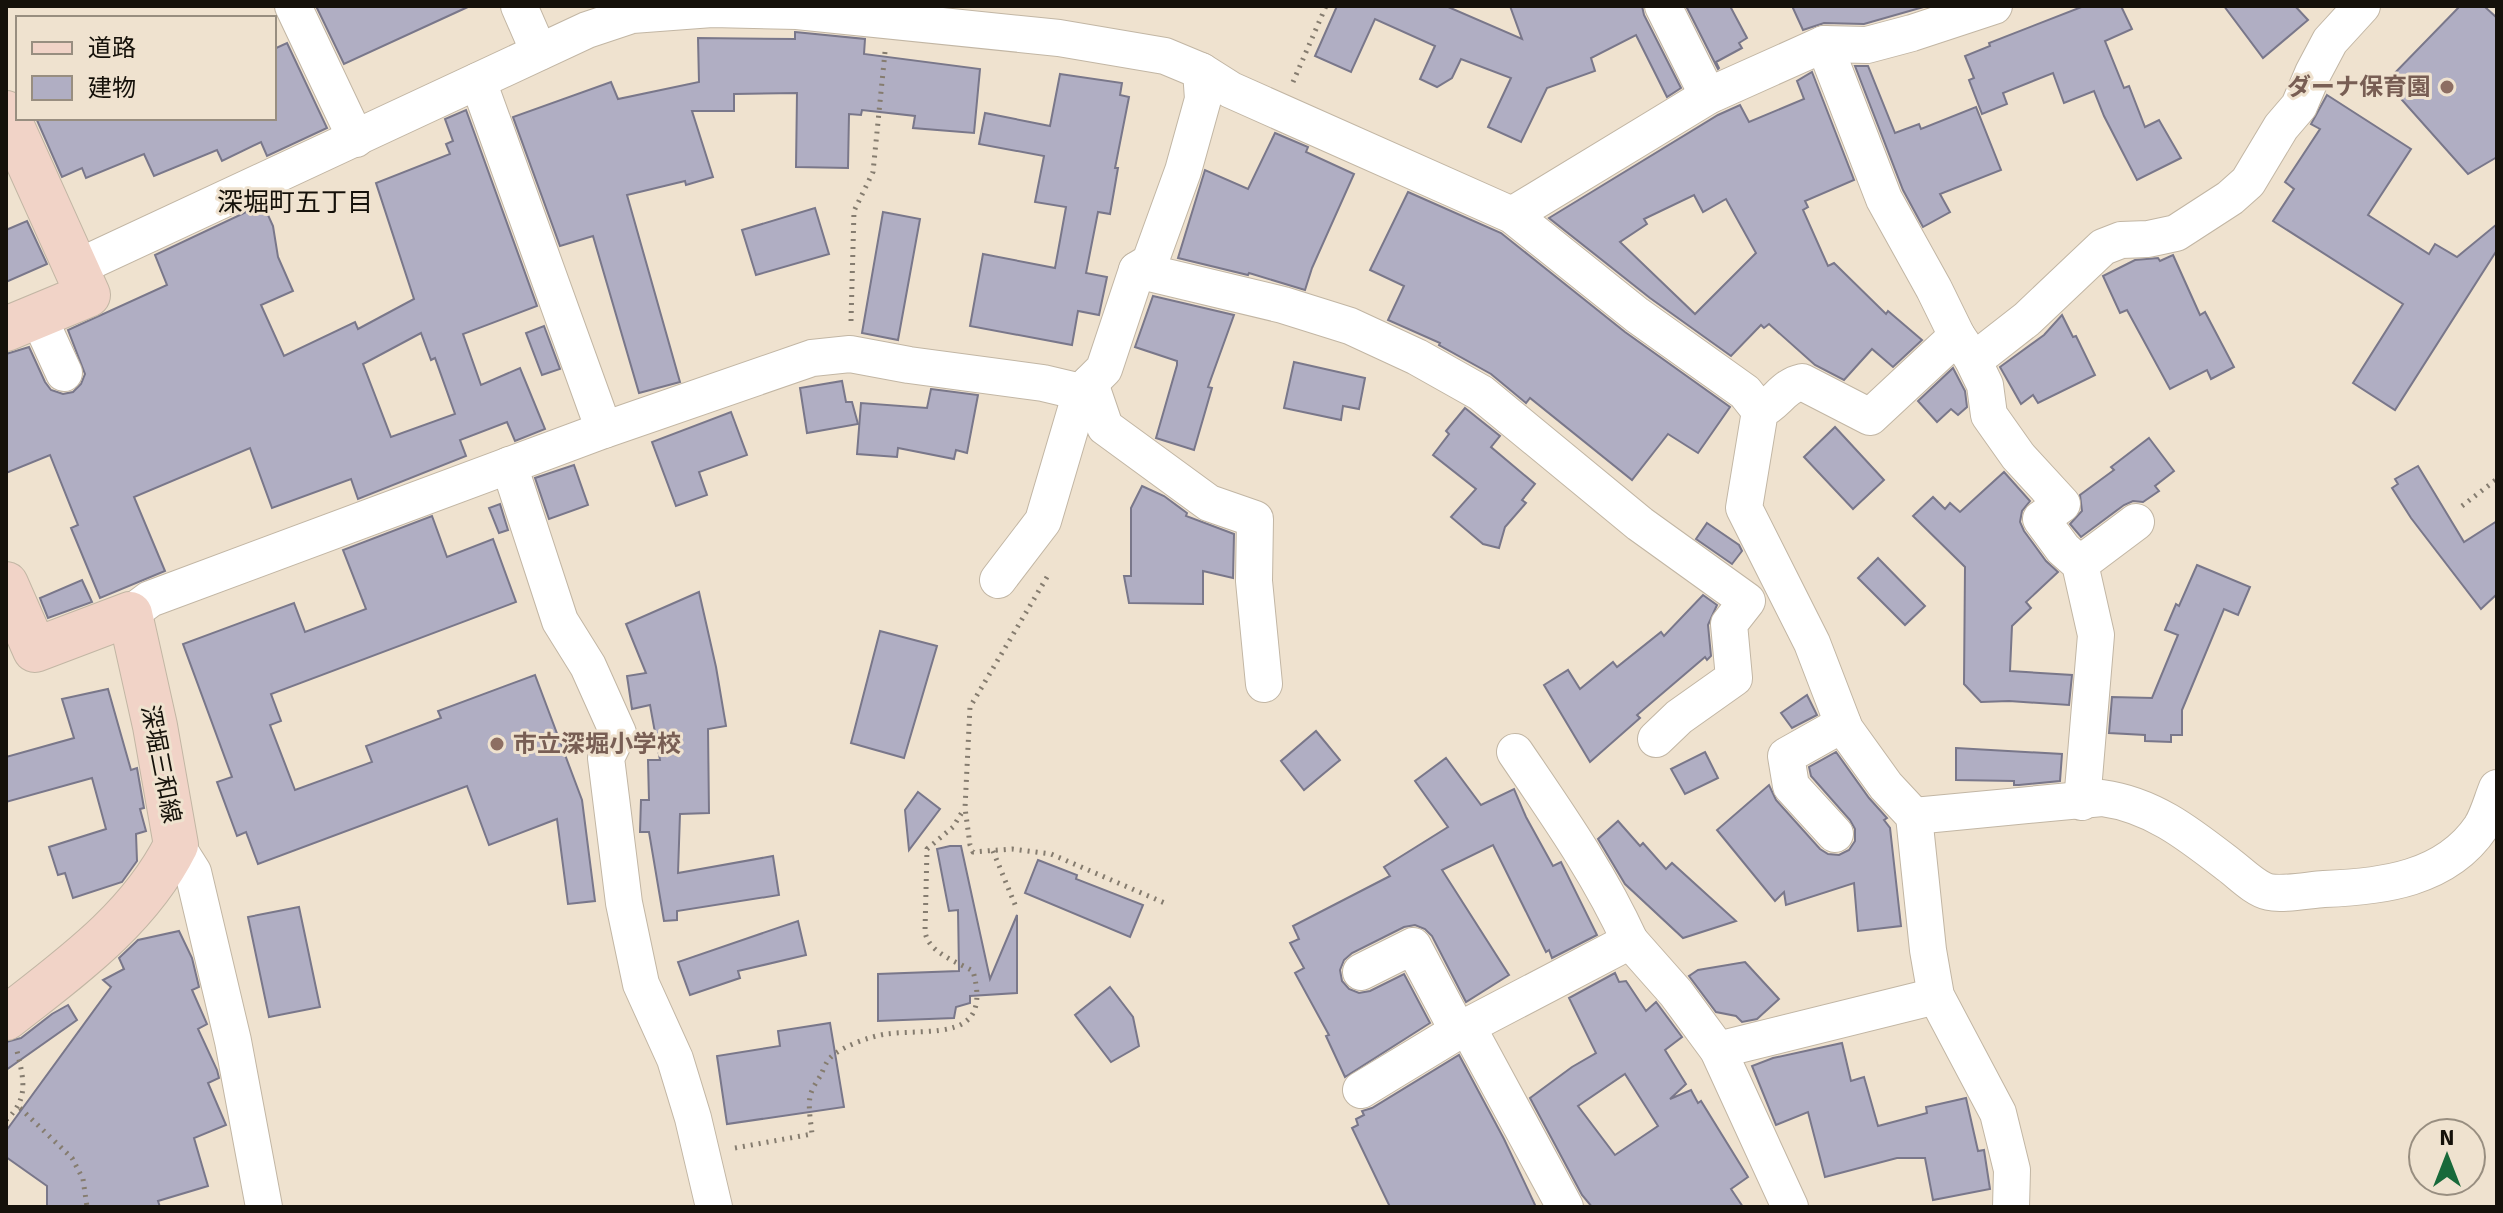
<svg xmlns="http://www.w3.org/2000/svg" width="2503" height="1213" viewBox="0 0 2503 1213" font-family="Signika,'Noto Sans JP',sans-serif">
	<style>
		.building { fill: #b0aec3; stroke: #79778a; stroke-width: 2; fill-rule: evenodd }
		.lines { fill: none; stroke-linecap: round; stroke-linejoin: round }
		.street-casing { stroke: #c2b6a4; stroke-width: 38 }
		.secondary-casing { stroke: #c2b6a4; stroke-width: 46 }
		.path { stroke: #857c6f; stroke-width: 5; stroke-dasharray: 2 6; stroke-linecap: butt }
		.street { stroke: #fff; stroke-width: 36 }
		.secondary { stroke: #f1d3c7; stroke-width: 44 }
		.education-dot { fill: #8d6e63; stroke: #efe2cf; stroke-width: 3 }
		.labels { text-anchor: middle; dominant-baseline: central; stroke-width: 6; stroke-linejoin: round; paint-order: stroke }
		.education-label { font-size: 24px; font-weight: bold; fill: #785e54; stroke: #efe2cf; text-anchor: end }
		.street-label { font-size: 24px; fill: #15110a; stroke: #efe2cf }
		.neighbourhood-label { font-size: 26px; fill: #15110a; stroke: #efe2cf }
	</style>
	<rect width="100%" height="100%" fill="#efe2cf"/>
	<!-- building -->
	<g class="building">
		<path d="M316 6H470L344 64Z"/>
		<path d="M1337 6H1446L1522 39 1510 6H1642L1644 15 1681 88 1667 97 1636 35 1591 58 1595 71 1547 88 1521 142 1488 127 1511 78 1461 59 1452 78 1437 87 1420 79 1435 46 1375 19 1351 72 1315 56Z"/>
		<path d="M1686 6H1730L1747 38 1739 43 1742 48 1716 62 1719 68 1718 69Z"/>
		<path d="M1792 6H1927L1864 24 1824 23 1803 30Z"/>
		<path d="M2084 6H2121L2132 29 2105 41 2124 88 2129 86 2145 127 2159 120 2181 158 2137 180 2104 116 2094 91 2064 103 2053 73 2003 93 2007 104 1982 114 1969 80 1974 78 1965 56 1990 46 1989 43Z"/>
		<path d="M2224 6H2295L2308 20 2263 58Z"/>
		<path d="M2460 6H2484L2497 18V157L2468 174 2386 82Z"/>
		<path d="M795 32 865 39 864 54 980 69 974 133 913 128 915 116 862 110 861 115 849 114 848 168 796 167 797 93 734 94V111H692L713 177 686 185 685 181 627 195 680 382 639 393 593 236 560 246 513 117 611 82 618 99 699 82 698 38 795 39Z"/>
		<path d="M287 43 327 128 267 156 261 142 222 161 217 150 154 176 144 154 86 178 82 168 62 177 36 118H274V49Z"/>
		<path d="M1855 66H1868L1895 133 1919 124 1921 129 1976 107 2001 170 1940 194 1950 212 1923 227 1903 190Z"/>
		<path d="M1812 72 1854 180 1805 201 1808 207 1803 210 1828 266 1834 263 1886 314 1888 311 1922 340 1893 367 1872 349 1844 380 1815 365 1769 324 1764 328 1761 325 1731 356 1650 298 1549 218 1718 115 1740 105 1749 122 1804 99 1797 81ZM1694 195 1703 212 1726 199 1756 253 1695 314 1620 242 1647 224 1644 219Z"/>
		<path d="M1060 74 1122 83 1120 95 1129 97 1115 168H1118L1110 214 1098 212 1086 273 1107 277 1099 315 1078 311 1072 345 970 326 983 254 1055 268 1066 207 1035 202 1044 156 979 144 985 113 1050 126Z"/>
		<path d="M2327 95 2411 149 2368 215 2429 254 2435 244 2457 257 2497 224V250L2395 410 2353 383 2403 304 2273 221 2294 189 2285 182 2320 129 2311 124Z"/>
		<path d="M466 110 537 306 463 334 481 385 520 368 545 429 515 441 507 422 460 440 466 456 358 499 351 479 272 508 250 448 134 497 165 571 100 598 71 528 78 525 50 455 6 473V354L29 347 45 382 51 390 63 394 73 392 81 384 85 374 68 330 167 285 155 255 263 204 273 226 278 257 293 291 261 305 284 356 355 322 358 329 414 299 376 183 450 154 446 144 453 141 445 119ZM421 333 431 360 435 358 455 414 391 437 363 364Z"/>
		<path d="M1275 133 1308 147 1306 152 1354 174 1312 268 1305 290 1249 273 1248 275 1178 258 1205 170 1248 189Z"/>
		<path d="M1408 192 1501 233 1625 332 1730 407 1698 453 1668 434 1632 480 1530 398 1526 403 1491 374 1439 345 1440 343 1388 320 1404 286 1370 270Z"/>
		<path d="M815 208 829 254 756 275 742 230Z"/>
		<path d="M883 212 920 219 898 340 862 333Z"/>
		<path d="M27 221 47 264 6 282V230Z"/>
		<path d="M2173 255 2200 315 2205 312 2234 367 2211 379 2207 370 2170 389 2127 310 2120 313 2103 276 2135 260 2158 258 2160 261Z"/>
		<path d="M1153 296 1234 315 1208 387 1212 388 1194 450 1156 438 1177 365V361L1135 347Z"/>
		<path d="M2062 315 2073 337 2076 336 2095 375 2038 403 2033 395 2021 404 2000 367 2044 335Z"/>
		<path d="M544 326 560 369 542 375 526 333Z"/>
		<path d="M1294 362 1365 378 1359 409 1343 406 1341 420 1284 408Z"/>
		<path d="M1953 368 1965 391 1967 407 1958 415 1951 409 1937 422 1918 401Z"/>
		<path d="M842 381 846 402H852L858 424 807 433 800 388Z"/>
		<path d="M931 389 978 395 967 453 956 450 954 459 898 448 897 457 857 454 861 403 927 408Z"/>
		<path d="M1465 408 1500 436 1491 447 1535 484 1522 500 1526 503 1505 527 1499 548 1483 544 1451 517 1476 489 1433 455 1449 434 1446 431Z"/>
		<path d="M731 412 747 455 699 472 707 495 676 506 652 442Z"/>
		<path d="M1835 427 1884 480 1853 509 1804 457Z"/>
		<path d="M2149 438 2174 471 2155 486 2159 491 2143 502 2133 501 2124 505 2081 537 2070 524 2082 511 2080 495 2114 470 2111 467Z"/>
		<path d="M574 465 588 505 549 519 535 478Z"/>
		<path d="M2418 466 2464 542 2497 521V594L2481 609 2411 518 2392 488 2398 484 2395 479Z"/>
		<path d="M2004 472 2030 501 2022 511 2020 522 2024 531 2046 561 2058 572 2026 602 2031 608 2012 626 2010 671 2072 675 2069 705 2009 701 1981 702 1964 684 1965 567 1913 516 1933 497 1945 509 1950 503 1960 512Z"/>
		<path d="M1142 486 1164 496 1187 513 1186 516 1234 534 1233 578 1203 571V604L1129 603 1124 576H1131V508Z"/>
		<path d="M500 504 508 530 499 533 489 508Z"/>
		<path d="M432 516 447 557 493 539 516 602 271 694 281 721 270 725 295 790 372 762 366 746 441 718 438 711 535 675 582 800 595 901 568 904 557 819 489 845 467 786 258 864 246 832 237 836 217 782 232 777 183 644 294 603 305 632 366 609 343 550Z"/>
		<path d="M1707 523 1739 545 1742 551 1732 564 1696 539Z"/>
		<path d="M1878 558 1925 606 1905 625 1858 578Z"/>
		<path d="M2197 565 2250 587 2238 615 2224 609 2182 710V735H2171V742L2145 741V735L2109 733 2112 697 2152 698 2178 635 2165 630 2176 604 2179 606Z"/>
		<path d="M82 580 92 602 48 618 40 598Z"/>
		<path d="M699 592 716 667 726 726 708 729 709 813 680 814 678 873 773 856 779 895 677 911V920L664 921 649 832H640L641 800H649L648 760H660L650 705 632 709 627 676 646 673 626 624Z"/>
		<path d="M1703 595 1717 605 1708 625 1711 656 1707 660 1705 657 1637 715 1640 718 1590 762 1544 685 1568 670 1580 689 1613 662 1617 667 1661 632 1664 636Z"/>
		<path d="M880 631 937 646 904 758 851 743Z"/>
		<path d="M108 689 131 770 137 768 144 808 140 809 146 831 136 834 137 861 122 882 73 898 65 873 58 875 49 847 106 829 92 778 6 802V757L74 738 62 699Z"/>
		<path d="M1807 695 1817 715 1792 728 1781 713Z"/>
		<path d="M1316 731 1340 760 1304 790 1281 761Z"/>
		<path d="M1956 748 2062 754 2060 781 2019 785H2014V781L1956 780Z"/>
		<path d="M1705 752 1718 778 1685 794 1671 769Z"/>
		<path d="M1836 752 1869 798 1887 818 1884 820 1890 828 1901 926 1858 931 1854 883 1786 905 1784 892 1775 901 1717 830 1769 785 1776 800 1820 849 1828 854 1839 855 1849 850 1855 841V829L1850 820 1811 776 1809 767Z"/>
		<path d="M1446 758 1481 805 1514 789 1526 817 1553 866 1561 862 1597 935 1552 958 1549 950 1546 952 1493 845 1442 870 1509 975 1466 1002 1432 936 1425 929 1415 925 1404 927 1352 953 1344 960 1340 970 1342 981 1349 989 1359 993 1370 991 1404 974 1430 1023 1345 1077 1326 1036 1329 1035 1295 973 1304 968 1290 943 1299 939 1293 926 1390 876 1384 867 1448 827 1415 781Z"/>
		<path d="M918 792 940 809 909 850 905 810Z"/>
		<path d="M1618 821 1640 846 1643 843 1666 869 1672 863 1736 921 1683 938 1625 884 1598 839Z"/>
		<path d="M950 846H961L990 979 1017 915V993L970 996V1003L956 1007 954 1018 878 1021V974L959 971 958 910 949 911 937 849Z"/>
		<path d="M1038 860 1077 875 1076 879 1143 905 1130 937 1025 893Z"/>
		<path d="M299 907 320 1007 269 1017 248 917Z"/>
		<path d="M798 921 806 955 738 971 740 978 690 995 678 962Z"/>
		<path d="M179 931 192 958 199 987 192 990 207 1024 198 1029 217 1070 219 1078 208 1083 226 1125 194 1138 208 1186 158 1201 160 1207H47V1186L6 1157V1131L111 987 103 980 124 969 119 958 138 940Z"/>
		<path d="M1745 962 1779 999 1757 1019 1742 1022 1736 1016 1716 1012 1689 976 1698 970Z"/>
		<path d="M1615 973 1619 982 1626 981 1646 1011 1656 1002 1682 1037 1665 1050 1686 1084 1670 1099 1691 1090 1698 1103 1701 1101 1748 1177 1731 1189 1743 1207H1592L1582 1195 1530 1098 1572 1067 1596 1053 1569 998ZM1625 1074 1658 1126 1615 1155 1578 1106Z"/>
		<path d="M1110 987 1133 1017 1139 1046 1111 1062 1075 1015Z"/>
		<path d="M68 1005 77 1020 6 1070V1042L21 1038 52 1014Z"/>
		<path d="M830 1023 844 1107 727 1124 717 1056 780 1046 778 1031Z"/>
		<path d="M1842 1043 1851 1081 1864 1077 1878 1126 1927 1113 1926 1107 1966 1098 1978 1151 1984 1150 1990 1189 1933 1200 1925 1158H1897L1825 1177 1808 1112 1776 1125 1752 1066 1773 1058Z"/>
		<path d="M1459 1055 1504 1139 1536 1207H1390L1352 1128 1358 1125 1356 1119 1364 1115 1362 1111 1372 1108Z"/>
	</g>
	<g class="lines">
		<defs>
			<g id="street">
				<path d="M293 6 356 139"/>
				<path d="M519 6 539 52"/>
				<path d="M1663 6 1708 96"/>
				<path d="M1824 44 1884 199 1934 289 1957 336"/>
				<path d="M1201 71 1231 90 1512 215 1637 315 1745 392 1760 411"/>
				<path d="M478 81 604 430"/>
				<path d="M1512 215 1708 96 1824 44 1867 45 1912 33 1994 6"/>
				<path d="M76 268 587 30 632 15 712 9 797 11 1059 38 1165 56 1201 71 1203 99 1183 171 1150 262 1137 270 1104 369 1081 392 1043 383 909 365 850 354 812 358 604 430 150 599 130 614"/>
				<path d="M1137 270 1283 305 1350 326 1417 357 1481 393 1640 524 1747 601 1729 624 1734 678 1679 717 1656 739"/>
				<path d="M38 316 64 373"/>
				<path d="M1972 358 1985 385 1989 415 2018 456 2062 504 2041 519 2063 549 2080 564 2096 635 2082 802"/>
				<path d="M1090 383 1105 427 1209 503 1255 519 1254 581 1264 684"/>
				<path d="M509 465 560 621 588 666 618 733 606 758 624 903 641 984 675 1059 693 1118 714 1207"/>
				<path d="M2080 564 2136 522"/>
				<path d="M998 580 1043 521 1081 392"/>
				<path d="M1515 752C1557 814 1599 873 1630 941"/>
				<path d="M1914 816 2102 798C2153 805 2189 834 2229 865 2240 873 2255 889 2269 892 2282 895 2309 890 2324 889 2382 887 2446 879 2481 827 2488 816 2492 800 2497 788"/>
				<path d="M1835 834 1791 786 1786 756 1843 724"/>
				<path d="M176 845 193 872 233 1041 264 1207"/>
				<path d="M1361 972 1413 946 1458 1031"/>
				<path d="M1467 1026 1565 1207"/>
				<path d="M1718 1050 1936 996"/>
				<path d="M1361 1090 1458 1031 1630 941 1676 993 1718 1050 1790 1207"/>
				<path d="M2011 1207 2012 1170 1998 1113 1936 996 1928 950 1914 816 1886 786 1845 729 1812 643 1744 508 1760 411C1777 403 1783 386 1802 382L1870 417 1957 336 1972 358 1986 351 2027 319 2103 247 2121 240 2148 239 2176 233 2230 198 2248 182 2281 127 2299 106 2313 73 2330 41 2362 6"/>
			</g>
			<g id="secondary">
				<path d="M6 113 88 295 6 329"/>
				<path d="M6 584 35 650 130 614 155 726 176 845C139 919 70 968 6 1018"/>
			</g>
		</defs>
		<!-- street casing -->
		<use href="#street" class="street-casing"/>
		<!-- secondary casing -->
		<use href="#secondary" class="secondary-casing"/>
		<!-- path -->
		<g class="path">
			<path d="M1293 82 1326 6"/>
			<path d="M851 321 854 211 873 172 885 52"/>
			<path d="M2462 506 2497 479"/>
			<path d="M1047 577 970 707 965 808 970 845 973 852 1012 849 1051 854 1167 904"/>
			<path d="M993 851 1016 907"/>
			<path d="M20 1108 72 1158 83 1179 87 1207"/>
			<path d="M6 1120C29 1099 24 1080 17 1051"/>
			<path d="M735 1148 812 1134C811 1123 808 1108 810 1097 811 1090 817 1081 821 1075 823 1070 826 1062 830 1058 840 1047 871 1036 886 1034 932 1028 993 1043 973 971 957 962 927 952 925 931L927 849 953 827 964 809"/>
		</g>
		<!-- street -->
		<use href="#street" class="street"/>
		<!-- secondary -->
		<use href="#secondary" class="secondary"/>
	</g>
	<!-- markers -->
	<g class="education-dot">
		<circle cx="2447" cy="87" r="8"/>
		<circle cx="497" cy="744" r="8"/>
	</g>
	<g class="labels">
		<!-- education labels -->
		<g class="education-label">
			<text x="2431" y="87">ダーナ保育園</text>
			<text x="513" y="744" text-anchor="start">市立深堀小学校</text>
		</g>
		<!-- street labels -->
		<g class="street-label">
			<text transform="translate(161 764) rotate(79)">深堀三和線</text>
		</g>
		<!-- neighbourhood labels -->
		<g class="neighbourhood-label">
			<text x="295" y="203">深堀町五丁目</text>
		</g>
	</g>
	<!-- border -->
	<rect width="2503" height="1213" fill="none" stroke="#15110a" stroke-width="16"/>
	<!-- legend -->
	<rect x="16" y="16" width="260" height="104" fill="#efe2cf" stroke="#988e80" stroke-width="2"/>
	<rect x="32" y="42" width="40" height="12" fill="#f1d3c7" stroke="#988e80" stroke-width="2"/>
	<text x="88" y="56" font-size="24" fill="#15110a">道路</text>
	<rect x="32" y="76" width="40" height="24" fill="#b0aec3" stroke="#988e80" stroke-width="2"/>
	<text x="88" y="96" font-size="24" fill="#15110a">建物</text>
	<!-- north arrow -->
	<g transform="translate(2447 1157)"><circle r="38" fill="#efe2cf" stroke="#988e80" stroke-width="2"/>
	<path d="M0-6L14 30L0 20L-14 30Z" fill="#18693a"/>
	<text y="-12" font-size="22" font-weight="bold" text-anchor="middle" fill="#15110a">N</text>
	</g>
</svg>
